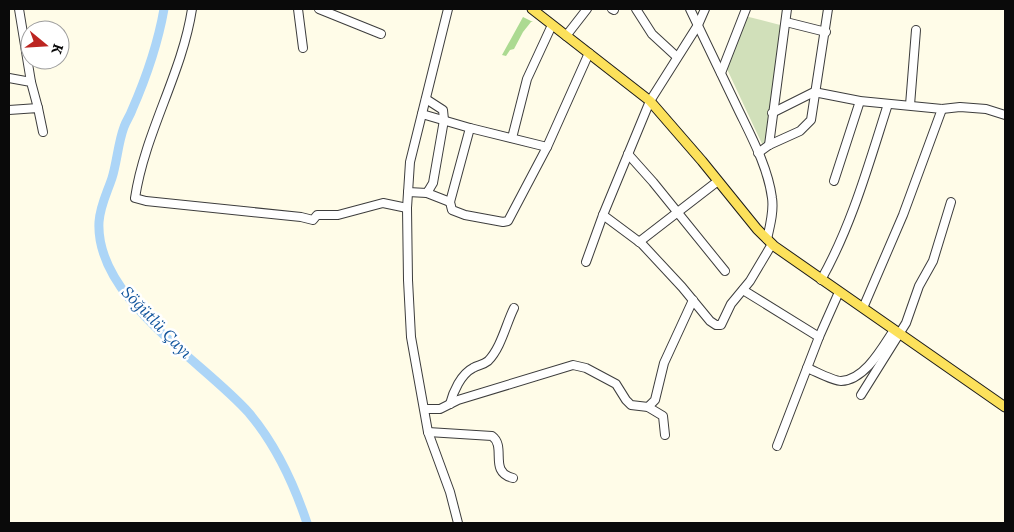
<svg xmlns="http://www.w3.org/2000/svg" width="1014" height="532" viewBox="0 0 1014 532" font-family="Lora,serif">
	<style>
		.forest { fill: #acda91 }
		.cemetery { fill: #d1e0ba }
		.lines { fill: none; stroke-linecap: round; stroke-linejoin: round }
		.river { stroke: #acd5f7; stroke-width: 9 }
		.minor-casing { stroke: #3d3d3d; stroke-width: 10 }
		.major-casing { stroke: #1b1b1b; stroke-width: 11 }
		.minor { stroke: #fff; stroke-width: 8 }
		.major { stroke: #fce15b; stroke-width: 9 }
		.labels { text-anchor: middle; dominant-baseline: central; stroke-width: 5; stroke-linejoin: round; paint-order: stroke }
		.water-label { font-size: 16px; font-style: italic; fill: #13569d; stroke: #fff }
	</style>
	<rect width="100%" height="100%" fill="#fffce8"/>
	<!-- forest -->
	<path class="forest" d="M523 17 533 22H531L523 32 514 49 510 50 506 56 502 55Z"/>
	<!-- cemetery -->
	<path class="cemetery" d="M745 16 784 26 766 147 763 146 727 69Z"/>
	<g class="lines">
		<!-- river -->
		<path class="river" d="M164 9C158 43 146 78 132 110 130 116 126 121 124 127 118 143 117 162 112 178 107 193 100 206 99 222 95 299 203 361 249 413 276 445 294 484 307 523"/>
		<defs>
			<g id="minor">
				<path d="M19 9 31 82"/>
				<path d="M192 9C182 74 145 132 135 198L146 201 301 217 313 220 317 215H338L383 203 407 208"/>
				<path d="M298 9 303 48"/>
				<path d="M319 9 381 34"/>
				<path d="M448 9 410 162 407 208 408 280 411 337 428 432 450 492 458 523"/>
				<path d="M612 9 614 10"/>
				<path d="M636 9 652 34 677 57"/>
				<path d="M690 9C706 42 722 75 738 109 751 136 768 167 772 198 774 211 770 226 767 239"/>
				<path d="M786 22 826 32"/>
				<path d="M566 36 587 9"/>
				<path d="M721 73 746 9"/>
				<path d="M9 78 31 82 38 108"/>
				<path d="M910 105 916 30"/>
				<path d="M9 110 38 108 43 132"/>
				<path d="M772 113 814 92 860 101 942 109 960 107 986 109 1005 115"/>
				<path d="M422 114 470 128 547 147"/>
				<path d="M470 128 450 202 452 210 465 215 503 222 508 221 547 147 589 53"/>
				<path d="M512 138 527 79 552 25"/>
				<path d="M769 145 787 9"/>
				<path d="M758 153 769 145 800 131 811 120 828 9"/>
				<path d="M628 154 653 182 725 271"/>
				<path d="M834 181 860 101"/>
				<path d="M408 192 427 193 433 183 444 120 443 110 426 99"/>
				<path d="M427 193 450 202"/>
				<path d="M603 215 642 244 682 287 710 321 716 325H721L731 304 750 281 772 244"/>
				<path d="M639 242 718 181"/>
				<path d="M586 262 603 215 650 101 698 25 705 9"/>
				<path d="M821 280C852 225 869 163 888 104"/>
				<path d="M743 290 819 337"/>
				<path d="M863 308 903 215 942 109"/>
				<path d="M807 368C815 371 833 381 841 381 865 380 882 348 894 330"/>
				<path d="M861 395 906 323 919 286 933 261 951 202"/>
				<path d="M450 404C453 392 461 374 473 368 478 365 483 365 488 361 501 348 506 324 514 308"/>
				<path d="M648 407 655 400 664 363 693 300"/>
				<path d="M425 409H440L458 400 573 365 586 368 616 384 626 400 631 405 648 407 663 416 665 435"/>
				<path d="M428 432 492 436C507 447 488 472 513 478"/>
				<path d="M777 446 819 337 839 292"/>
			</g>
			<path id="major" d="M532 9 650 101 702 161 757 229 774 246 1005 407"/>
		</defs>
		<!-- minor casing -->
		<use href="#minor" class="minor-casing"/>
		<!-- major casing -->
		<use href="#major" class="major-casing"/>
		<!-- minor -->
		<use href="#minor" class="minor"/>
		<!-- major -->
		<use href="#major" class="major"/>
	</g>
	<g class="labels">
		<!-- water labels -->
		<g class="water-label">
			<text transform="translate(157 322) rotate(46)">Söğütlü Çayı</text>
		</g>
	</g>
	<!-- border -->
	<rect width="1014" height="532" fill="none" stroke="#0a0a0a" stroke-width="20"/>
	<!-- north arrow -->
	<g transform="translate(45 45) rotate(108)"><circle r="24" fill="#ffffff" stroke="#9d9d9d"/>
	<path d="M0-4L9 19L0 12L-9 19Z" fill="#bc2521"/>
	<text y="-8" font-size="14" font-weight="bold" text-anchor="middle" fill="#0a0a0a">K</text>
	</g>
</svg>
